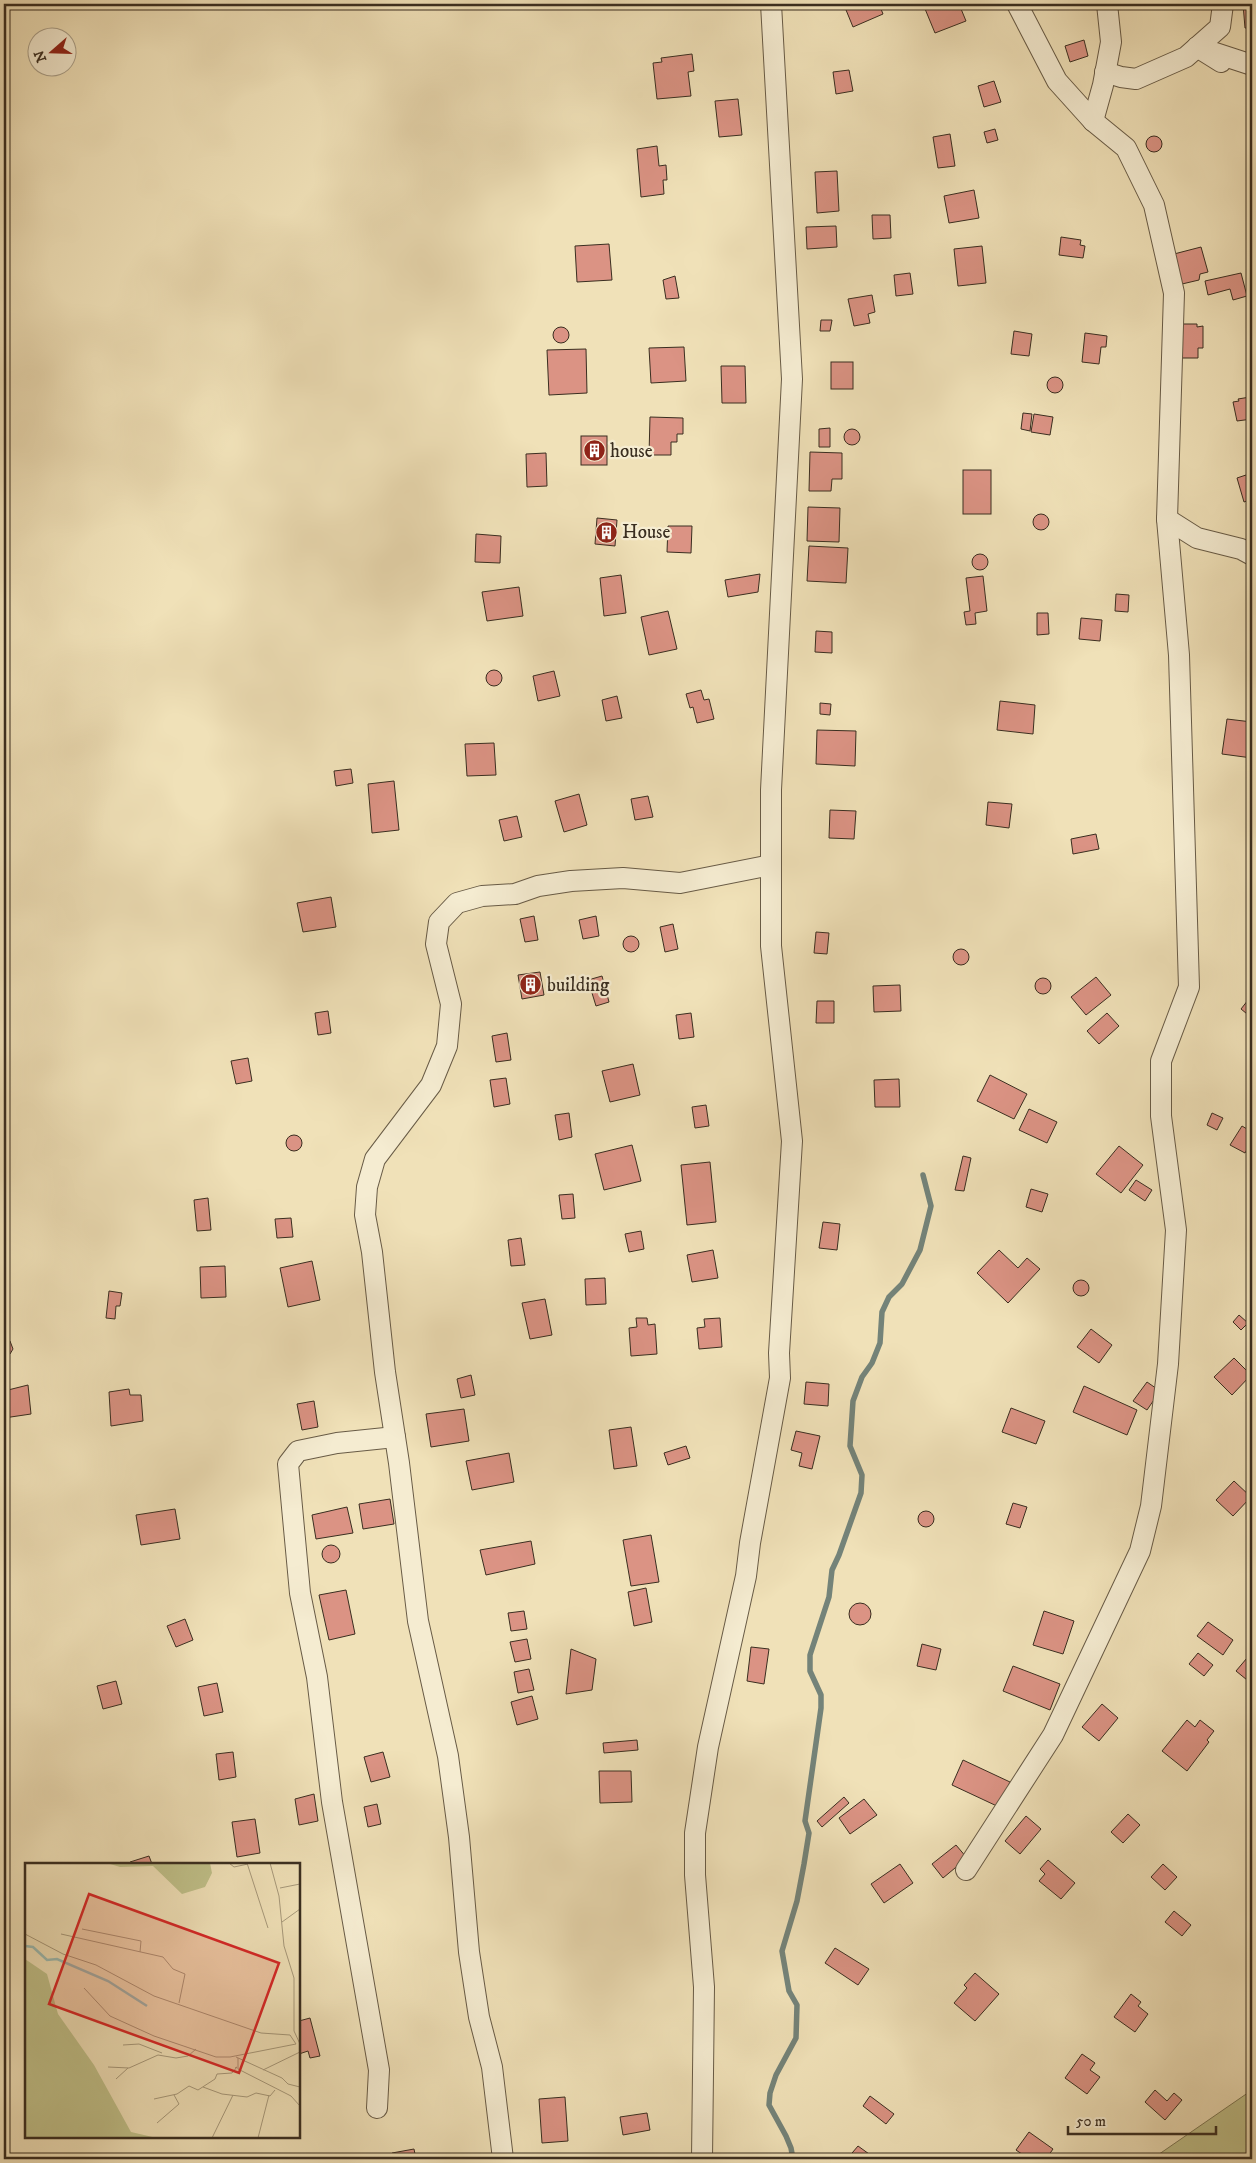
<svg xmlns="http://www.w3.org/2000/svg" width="1256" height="2163" viewBox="0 0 1256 2163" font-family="'IM FELL DW Pica',serif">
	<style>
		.green { fill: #c0c18a; stroke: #7d7855 }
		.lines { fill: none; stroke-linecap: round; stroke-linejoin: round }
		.stream { stroke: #748379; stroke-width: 5.5 }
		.building { fill: #db9384; stroke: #3a2e20 }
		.street-casing { stroke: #685b46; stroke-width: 22 }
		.street { stroke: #f5ecd1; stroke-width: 20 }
		.labels { text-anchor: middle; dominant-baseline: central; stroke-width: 4.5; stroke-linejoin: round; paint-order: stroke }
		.poi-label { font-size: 19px; fill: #3a2e20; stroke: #f5ecd1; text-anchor: start }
		.inset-river { fill: none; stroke: #9bbcb4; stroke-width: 2.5 }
		.inset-road { fill: none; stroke: #a7997b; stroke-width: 1 }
		.view { fill: #d62828; fill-opacity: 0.15; stroke: #d62828; stroke-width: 2.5 }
		.inset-edge { fill: none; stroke: #3a2e20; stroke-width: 2.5 }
	</style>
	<rect width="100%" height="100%" fill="#f0e1b8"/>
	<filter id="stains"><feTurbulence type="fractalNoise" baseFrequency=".004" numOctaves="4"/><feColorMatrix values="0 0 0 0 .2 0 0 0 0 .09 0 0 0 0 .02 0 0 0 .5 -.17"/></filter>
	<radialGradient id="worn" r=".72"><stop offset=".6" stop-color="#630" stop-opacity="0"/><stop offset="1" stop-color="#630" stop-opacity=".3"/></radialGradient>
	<!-- green -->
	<path class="green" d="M1252 2090V2159H1152Z"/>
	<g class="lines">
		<!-- stream -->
		<path class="stream" d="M793 2159 791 2148 786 2136 769 2105 770 2093 776 2075 796 2038 797 2005 789 1991 782 1951 797 1901 804 1864 809 1833 805 1821 821 1708V1695L810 1671V1655L829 1597 832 1570 839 1555 861 1493 862 1475 850 1446 853 1401 862 1377 872 1363 880 1343 882 1312 889 1297 902 1284 920 1250 931 1206 923 1175"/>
	</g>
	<!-- building -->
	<g class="building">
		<path d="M879 4 883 14 853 27 844 5Z"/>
		<path d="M923 4H959L966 21 935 33Z"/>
		<path d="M1243 4H1252V28H1245Z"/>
		<path d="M1084 40 1088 56 1070 62 1065 46Z"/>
		<path d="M692 54 694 71 688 72 691 96 657 99 653 63 662 62 661 58Z"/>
		<path d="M849 70 853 91 836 94 833 72Z"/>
		<path d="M994 81 1001 102 984 107 978 86Z"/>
		<path d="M738 99 742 135 719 137 715 101Z"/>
		<path d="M995 129 998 140 987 143 984 132Z"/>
		<path d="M950 134 955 166 938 168 933 137Z"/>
		<circle cx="1154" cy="144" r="8"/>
		<path d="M657 146 659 166 666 165 667 180H663L664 194 641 197 637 149Z"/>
		<path d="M837 171 839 211 817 213 815 172Z"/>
		<path d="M974 190 979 218 949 223 944 196Z"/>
		<path d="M872 215H890L891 238 873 239Z"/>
		<path d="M836 226 837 247 807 249 806 227Z"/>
		<path d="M1061 237 1081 240 1080 245 1085 246 1083 258 1059 255Z"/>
		<path d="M609 244 612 280 577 282 575 246Z"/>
		<path d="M982 246 986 283 958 286 954 249Z"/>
		<path d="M1201 247 1208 272 1200 274 1199 280 1182 284 1174 254Z"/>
		<path d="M910 273 913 294 896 296 894 275Z"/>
		<path d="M1241 273 1247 296 1233 300 1230 289 1208 295 1205 281Z"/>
		<path d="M675 276 679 298 666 299 663 280Z"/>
		<path d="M872 295 875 312 868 314 870 323 854 326 848 299Z"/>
		<path d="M821 320H832L830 331H820Z"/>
		<path d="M1177 324H1197V327L1203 326V348H1198V358H1178Z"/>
		<circle cx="561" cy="335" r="8"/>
		<path d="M1014 331 1032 334 1029 356 1011 354Z"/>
		<path d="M1085 333 1107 336 1106 347H1101L1099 364 1082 362Z"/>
		<path d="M684 347 686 381 651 383 649 348Z"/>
		<path d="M586 349 587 393 549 395 547 350Z"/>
		<rect x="831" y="362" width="22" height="27"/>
		<path d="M721 366H745L746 403H722Z"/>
		<circle cx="1055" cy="385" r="8"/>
		<path d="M1250 397 1252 419 1237 421 1233 402 1239 401 1238 399Z"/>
		<path d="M1023 413 1032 414 1030 431 1021 429Z"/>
		<path d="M1034 414 1053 417 1050 435 1031 432Z"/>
		<path d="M650 417 683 418V434H677V442H671V455H649Z"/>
		<path d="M830 428V447H819V429Z"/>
		<circle cx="852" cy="437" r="8"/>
		<rect x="581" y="436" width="26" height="29"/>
		<path d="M810 452 842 453V479H832L831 491H809Z"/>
		<path d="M546 453 547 486 527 487 526 454Z"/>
		<rect x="963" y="470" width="28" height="44"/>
		<path d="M1252 473V499L1244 502 1237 478Z"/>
		<path d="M808 507 840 508 839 542 807 541Z"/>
		<circle cx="1041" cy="522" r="8"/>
		<path d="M597 518 617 520 615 546 595 544Z"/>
		<path d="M668 526H692L691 553 667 552Z"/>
		<path d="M476 534 501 536 500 563 475 562Z"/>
		<path d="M809 546 848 548 846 583 807 581Z"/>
		<circle cx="980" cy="562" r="8"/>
		<path d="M760 574 758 592 728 597 725 580Z"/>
		<path d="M621 575 626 613 604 616 600 578Z"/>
		<path d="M983 576 987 611 975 613 976 624 966 625 964 612 970 611 966 578Z"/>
		<path d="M519 587 523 616 487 621 482 592Z"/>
		<path d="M1116 594 1129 595 1128 612 1115 611Z"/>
		<path d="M668 611 677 649 649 655 641 617Z"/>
		<path d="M1037 613H1048L1049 634 1037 635Z"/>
		<path d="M1081 618 1102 620 1100 641 1079 639Z"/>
		<path d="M816 631 832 632V653L815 652Z"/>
		<circle cx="494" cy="678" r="8"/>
		<path d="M554 671 560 696 538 701 533 676Z"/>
		<path d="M701 690 704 700 709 699 714 719 697 723 693 707 690 708 686 694Z"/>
		<path d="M617 696 622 718 606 721 602 700Z"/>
		<path d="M1000 701 1035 705 1033 734 997 730Z"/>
		<path d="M820 703 831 704 830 715 820 714Z"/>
		<path d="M1227 719 1252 722V758L1222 754Z"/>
		<path d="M817 730 856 731 855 766 816 764Z"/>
		<path d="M494 743 496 775 467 776 465 744Z"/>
		<path d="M351 769 353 783 336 786 334 771Z"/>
		<path d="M394 781 399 830 372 833 368 784Z"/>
		<path d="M579 794 587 825 564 832 555 801Z"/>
		<path d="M648 796 653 817 635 820 631 799Z"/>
		<path d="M988 802 1012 804 1009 828 986 825Z"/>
		<path d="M830 810 856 811 854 839 829 838Z"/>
		<path d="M517 816 522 837 504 841 499 820Z"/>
		<path d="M1096 834 1099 849 1073 854 1071 839Z"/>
		<path d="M331 897 336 927 303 932 297 903Z"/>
		<path d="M534 916 538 940 525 942 520 919Z"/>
		<path d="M596 916 599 936 583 939 579 920Z"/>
		<path d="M673 924 678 949 665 952 660 927Z"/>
		<path d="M816 932 829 933 827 954 814 953Z"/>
		<circle cx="631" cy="944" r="8"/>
		<circle cx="961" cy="957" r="8"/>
		<path d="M540 972 544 995 522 999 518 975Z"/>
		<path d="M602 976 609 1002 596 1006 588 980Z"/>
		<path d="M1096 977 1111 995 1086 1015 1071 997Z"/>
		<circle cx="1043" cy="986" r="8"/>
		<path d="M900 985 901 1011 874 1012 873 986Z"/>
		<path d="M1252 995V1018L1241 1009Z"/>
		<path d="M817 1001H834V1023H816Z"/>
		<path d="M328 1011 331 1033 318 1035 315 1013Z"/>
		<path d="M691 1013 694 1037 679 1039 676 1015Z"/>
		<path d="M1107 1013 1119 1026 1099 1044 1087 1031Z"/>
		<path d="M507 1033 511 1060 496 1062 492 1036Z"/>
		<path d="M248 1058 252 1081 236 1084 231 1061Z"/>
		<path d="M633 1064 640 1095 610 1102 602 1071Z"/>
		<path d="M990 1075 1027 1094 1014 1119 977 1101Z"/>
		<path d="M506 1078 510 1104 494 1107 490 1080Z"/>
		<path d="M899 1079 900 1107H875L874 1080Z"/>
		<path d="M706 1105 709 1126 695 1128 692 1107Z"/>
		<path d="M1029 1109 1057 1122 1047 1143 1019 1130Z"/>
		<path d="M569 1113 572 1137 559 1140 555 1115Z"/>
		<path d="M1212 1113 1223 1118 1217 1130 1207 1125Z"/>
		<path d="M1242 1126 1252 1132V1140L1245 1153 1230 1145Z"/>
		<circle cx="294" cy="1143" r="8"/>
		<path d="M632 1145 641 1181 604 1190 595 1154Z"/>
		<path d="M1119 1146 1143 1165 1121 1193 1096 1174Z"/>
		<path d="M963 1156 971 1158 964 1191 955 1190Z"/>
		<path d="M710 1162 716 1222 687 1225 681 1165Z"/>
		<path d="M1136 1180 1152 1190 1145 1201 1129 1190Z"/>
		<path d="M1031 1189 1048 1194 1042 1212 1026 1207Z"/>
		<path d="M573 1194 575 1218 562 1219 559 1195Z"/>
		<path d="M208 1198 211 1230 197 1231 194 1200Z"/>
		<path d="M291 1218 293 1237 277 1238 275 1219Z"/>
		<path d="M823 1222 840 1224 837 1250 819 1248Z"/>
		<path d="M641 1231 644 1249 629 1252 625 1234Z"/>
		<path d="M521 1238 525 1265 511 1266 508 1240Z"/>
		<path d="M713 1250 718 1278 692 1282 687 1255Z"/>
		<path d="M999 1250 1018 1268 1027 1258 1040 1269 1008 1303 977 1273Z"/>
		<path d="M312 1261 320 1300 288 1307 280 1268Z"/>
		<path d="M225 1266 226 1297 201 1298 200 1267Z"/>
		<path d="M605 1278 606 1304 586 1305 585 1279Z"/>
		<circle cx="1081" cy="1288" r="8"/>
		<path d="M109 1291 122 1293 120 1306H116L115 1319 106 1318Z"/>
		<path d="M545 1299 552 1335 530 1339 522 1303Z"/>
		<path d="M1239 1315 1248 1323 1241 1330 1233 1322Z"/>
		<path d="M636 1318H647L648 1325 655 1324 657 1354 631 1356 629 1328 637 1327Z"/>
		<path d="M720 1318 722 1347 699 1349 697 1328 705 1327 704 1319Z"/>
		<path d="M1091 1329 1112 1345 1099 1363 1077 1347Z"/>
		<path d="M4 1339 10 1341 13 1349 10 1354 5 1356Z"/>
		<path d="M1234 1358 1251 1375 1232 1395 1214 1377Z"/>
		<path d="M471 1375 475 1395 461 1398 457 1379Z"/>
		<path d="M806 1382 829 1384 828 1406 804 1404Z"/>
		<path d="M1147 1382 1160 1391 1147 1410 1133 1401Z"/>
		<path d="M28 1385 31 1414 4 1418V1391Z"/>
		<path d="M1084 1386 1137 1410 1127 1435 1073 1412Z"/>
		<path d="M129 1389 130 1395H141L143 1421 111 1426 109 1392Z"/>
		<path d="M314 1401 318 1427 302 1430 297 1404Z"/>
		<path d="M1011 1408 1045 1421 1036 1444 1002 1432Z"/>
		<path d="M464 1409 469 1441 431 1447 426 1414Z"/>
		<path d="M631 1427 637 1466 614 1469 609 1430Z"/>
		<path d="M796 1431 820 1436 812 1469 799 1466 802 1453 791 1450Z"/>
		<path d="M686 1446 690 1458 668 1465 664 1453Z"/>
		<path d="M509 1453 514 1482 472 1490 466 1461Z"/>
		<path d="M1234 1481 1251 1497 1233 1516 1216 1500Z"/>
		<path d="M390 1499 394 1524 363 1529 359 1504Z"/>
		<path d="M1013 1503 1027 1507 1020 1528 1006 1524Z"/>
		<path d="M347 1507 353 1533 316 1539 312 1515Z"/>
		<path d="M175 1509 180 1539 141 1545 136 1515Z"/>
		<circle cx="926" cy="1519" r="8"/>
		<path d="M651 1535 659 1582 631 1586 623 1540Z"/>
		<path d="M531 1541 535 1564 486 1575 480 1550Z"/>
		<circle cx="331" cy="1554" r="9"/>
		<path d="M646 1588 652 1622 634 1626 628 1592Z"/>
		<path d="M346 1590 355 1634 329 1640 319 1595Z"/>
		<circle cx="860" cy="1614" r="11"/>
		<path d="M524 1611 527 1629 511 1631 508 1613Z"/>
		<path d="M1044 1611 1074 1621 1063 1654 1033 1645Z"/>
		<path d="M185 1619 193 1640 176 1647 167 1626Z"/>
		<path d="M1208 1622 1233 1640 1223 1655 1197 1636Z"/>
		<path d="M527 1639 531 1659 515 1662 510 1642Z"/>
		<path d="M922 1644 941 1649 936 1670 917 1666Z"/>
		<path d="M751 1647 769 1649 764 1684 747 1681Z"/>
		<path d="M571 1649 596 1659 592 1690 566 1694Z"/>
		<path d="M1198 1653 1213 1665 1204 1676 1189 1664Z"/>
		<path d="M1247 1658 1252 1663V1684L1236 1671Z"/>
		<path d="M1013 1666 1060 1684 1050 1710 1003 1691Z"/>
		<path d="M529 1669 534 1690 518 1693 514 1672Z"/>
		<path d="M116 1681 122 1704 103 1709 97 1686Z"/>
		<path d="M217 1683 223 1712 204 1716 198 1687Z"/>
		<path d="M532 1696 538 1719 517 1725 511 1702Z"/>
		<path d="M1102 1704 1118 1718 1099 1741 1082 1727Z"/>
		<path d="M1187 1720 1195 1727 1200 1720 1214 1731 1207 1740 1209 1742 1187 1771 1162 1751Z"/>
		<path d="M637 1740 638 1750 604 1753 603 1743Z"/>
		<path d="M233 1752 236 1777 219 1780 216 1754Z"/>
		<path d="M383 1752 390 1777 371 1782 364 1757Z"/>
		<path d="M963 1760 1010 1782 999 1807 952 1785Z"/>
		<path d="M599 1771H631L632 1802 600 1803Z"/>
		<path d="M314 1794 318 1821 299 1825 295 1799Z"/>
		<path d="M844 1797 849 1803 822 1827 817 1821Z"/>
		<path d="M864 1799 877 1815 850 1834 839 1818Z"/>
		<path d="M377 1804 381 1824 368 1827 364 1807Z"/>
		<path d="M1128 1814 1140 1825 1123 1843 1111 1832Z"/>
		<path d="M1026 1816 1041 1829 1020 1854 1005 1841Z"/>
		<path d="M255 1819 260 1853 237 1857 232 1822Z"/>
		<path d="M956 1845 967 1858 943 1878 932 1864Z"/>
		<path d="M149 1856 152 1864H130V1862Z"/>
		<path d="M1048 1860 1075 1883 1061 1899 1039 1881 1045 1874 1040 1869Z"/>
		<path d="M900 1864 913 1883 884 1903 871 1884Z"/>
		<path d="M1163 1864 1177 1877 1165 1890 1151 1877Z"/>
		<path d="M1174 1911 1191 1925 1182 1936 1165 1922Z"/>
		<path d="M835 1948 869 1969 858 1985 825 1963Z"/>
		<path d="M975 1973 999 1994 975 2021 954 2003 967 1988 964 1985Z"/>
		<path d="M1131 1994 1141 2002 1138 2006 1148 2014 1135 2032 1114 2017Z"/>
		<path d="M310 2018 320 2056 310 2058 308 2051 299 2054V2021Z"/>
		<path d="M1082 2054 1095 2063 1090 2070 1100 2077 1087 2094 1065 2078Z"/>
		<path d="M1155 2090 1167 2101 1174 2093 1182 2100 1165 2120 1145 2102Z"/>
		<path d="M870 2096 894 2114 886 2124 863 2106Z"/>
		<path d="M565 2097 568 2141 542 2143 539 2099Z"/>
		<path d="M647 2113 650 2130 623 2135 620 2117Z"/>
		<path d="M1029 2132 1053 2149 1046 2159H1029L1016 2150Z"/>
		<path d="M858 2146 876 2159H847Z"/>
		<path d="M414 2149 416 2159H393L392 2153Z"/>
	</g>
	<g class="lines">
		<defs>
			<g id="street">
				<path d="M1221 62 1197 47 1252 65"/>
				<path d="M1105 72 1121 77 1136 79 1186 57 1220 27 1223 4"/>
				<path d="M1093 121 1103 85 1111 42 1107 4"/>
				<path d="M1167 519 1197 538 1241 549 1252 555"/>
				<path d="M966 1870 1053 1735 1140 1551 1151 1506 1168 1364 1176 1230 1161 1116V1061L1189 987 1179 655 1167 519 1174 293 1154 205 1126 148 1093 121 1057 81 1017 4"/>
				<path d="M377 2108 379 2070 332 1802 317 1677 300 1593 288 1464 298 1451 337 1443 395 1437"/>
				<path d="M503 2159 492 2067 479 2017 469 1952 459 1837 448 1756 418 1621 399 1463 385 1372 372 1252 365 1215 367 1187 375 1159 431 1085 447 1046 451 1004 436 944 439 922 457 903 482 896 515 894 538 886 571 881 623 878 680 883 771 865"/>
				<path d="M702 2159 704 1987 695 1875V1833L708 1747 746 1576 750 1543 780 1378 779 1353 792 1141 771 946V790L792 379 771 4"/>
			</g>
		</defs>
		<!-- street casing -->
		<use href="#street" class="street-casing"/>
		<!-- street -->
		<use href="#street" class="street"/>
	</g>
	<!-- icons -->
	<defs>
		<symbol id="building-disc" viewBox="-11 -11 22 22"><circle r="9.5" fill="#8f2418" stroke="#f5ecd1"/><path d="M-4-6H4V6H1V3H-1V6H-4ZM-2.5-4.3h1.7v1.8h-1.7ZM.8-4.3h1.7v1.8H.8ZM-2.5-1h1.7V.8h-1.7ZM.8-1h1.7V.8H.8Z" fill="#fff"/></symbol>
	</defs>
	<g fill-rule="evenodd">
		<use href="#building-disc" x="582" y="438" width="25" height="25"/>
		<use href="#building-disc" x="594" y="520" width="25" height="25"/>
		<use href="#building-disc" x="518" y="972" width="25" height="25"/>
	</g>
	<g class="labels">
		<!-- poi labels -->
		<g class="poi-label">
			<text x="610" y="451">house</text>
			<text x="622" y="532">House</text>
			<text x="547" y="985">building</text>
		</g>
	</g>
	<!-- overview -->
	<g transform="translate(25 1863)">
		<rect width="275" height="275" fill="#f0e1b8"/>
		<path d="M82 0H185L187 10 180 24 157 31 128 3 95 4ZM0 96 22 111 33 151 69 202 106 269 132 275H0Z" fill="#c0c18a"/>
		<path class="inset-river" d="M0 83 8 84 22 97 32 96 83 118 122 143"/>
		<path class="inset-road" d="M204 0 209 4 223 1M222 0 243 65M245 0 254 33 259 83 269 115V168L275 181M255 25 275 21M257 59 275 46M57 66 116 78 115 89M0 71 38 91 71 102 129 133 236 170 265 172 271 181M36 71 138 94 148 106 160 111 154 140M59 125 85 153 129 173 191 194H205L271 181M98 182 114 181 137 190M211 194 257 215 263 221 275 224M213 195V206L266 233 275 243M83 204 104 205 133 192 151 195 163 193 171 186M238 207 275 189M91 216 103 205M178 224 197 231 222 234 231 230 245 233 250 227M129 236 152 231 164 223 173 227 190 216 192 211 207 210 212 204 210 205M132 260 154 241 149 232M187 275 208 232M233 275 244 232"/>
		<path class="view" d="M64 31 254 100 214 210 24 141Z"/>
		<rect width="275" height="275" class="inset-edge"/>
	</g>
	<!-- margin -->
	<rect width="1256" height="2163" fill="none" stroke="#f0e1b8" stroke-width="20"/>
	<rect x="5" y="5" width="1246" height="2153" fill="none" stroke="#3a2e20" stroke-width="2.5"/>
	<rect x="10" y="10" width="1236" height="2143" fill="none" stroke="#3a2e20"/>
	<!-- north arrow -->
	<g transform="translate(52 52) rotate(250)"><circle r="24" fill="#f5ecd1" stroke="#aaa08a"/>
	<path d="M0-4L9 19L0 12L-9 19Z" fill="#8f2418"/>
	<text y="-8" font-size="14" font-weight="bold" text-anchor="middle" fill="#3a2e20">N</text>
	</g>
	<!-- scale -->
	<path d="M1068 2126v8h148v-8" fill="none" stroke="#3a2e20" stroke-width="2.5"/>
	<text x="1076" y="2126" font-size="15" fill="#3a2e20" stroke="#f5ecd1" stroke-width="4" paint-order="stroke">50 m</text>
	<rect width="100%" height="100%" filter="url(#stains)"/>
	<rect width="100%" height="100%" fill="url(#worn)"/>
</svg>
